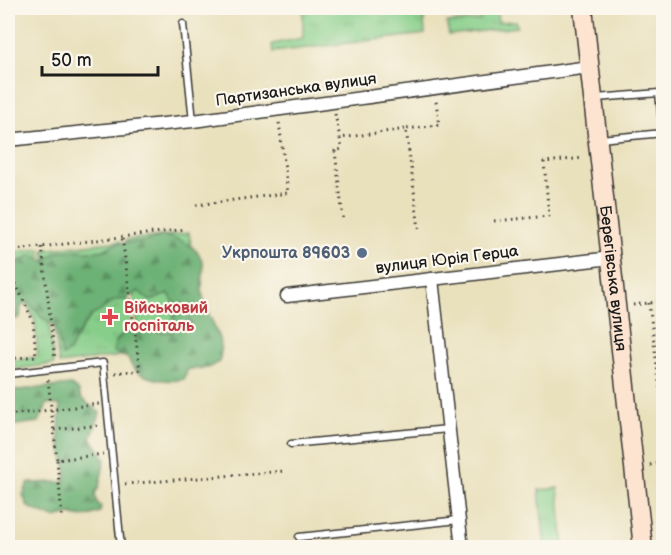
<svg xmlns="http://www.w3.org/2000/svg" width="671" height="555" viewBox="0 0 671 555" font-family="'Balsamiq Sans',sans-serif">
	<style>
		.grass { fill: url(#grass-tufts); stroke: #517552; stroke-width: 1.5 }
		.forest { fill: url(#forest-firs); stroke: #446648; stroke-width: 1.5 }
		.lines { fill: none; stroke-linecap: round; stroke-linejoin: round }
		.lane-casing { stroke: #3b3934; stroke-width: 9 }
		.street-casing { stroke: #3b3934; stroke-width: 15 }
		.secondary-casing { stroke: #3b3934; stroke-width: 21 }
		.path { stroke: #3b3934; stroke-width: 3; stroke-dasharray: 1.5 4.5; stroke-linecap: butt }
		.lane { stroke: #fff; stroke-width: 6 }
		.street { stroke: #fff; stroke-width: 12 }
		.secondary { stroke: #fde4d1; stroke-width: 18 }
		.service-dot { fill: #5c6f8a; stroke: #fbf7ec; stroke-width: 2 }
		.health-dot { fill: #e0444e; stroke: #fbf7ec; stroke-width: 2 }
		.labels { text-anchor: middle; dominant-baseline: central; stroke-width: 4.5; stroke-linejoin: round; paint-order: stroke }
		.street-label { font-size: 16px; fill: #1c1c1c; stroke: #fbf7ec }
		.service-label { font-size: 16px; font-weight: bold; fill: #4e5e75; stroke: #fbf7ec; text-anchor: end }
		.health-label { font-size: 16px; font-weight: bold; fill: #be3a42; stroke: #fbf7ec; text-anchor: start }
	</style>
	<defs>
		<pattern id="grass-tufts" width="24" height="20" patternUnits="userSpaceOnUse" patternTransform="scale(1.5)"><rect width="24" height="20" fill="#86ce89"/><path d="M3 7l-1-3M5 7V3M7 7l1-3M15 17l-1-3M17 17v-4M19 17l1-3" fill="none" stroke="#73b076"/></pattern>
		<pattern id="forest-firs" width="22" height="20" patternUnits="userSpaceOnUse" patternTransform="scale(1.5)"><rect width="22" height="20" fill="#6cb175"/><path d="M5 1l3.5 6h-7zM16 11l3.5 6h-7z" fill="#588f5f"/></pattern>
	</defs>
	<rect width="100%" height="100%" fill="#fbf7ec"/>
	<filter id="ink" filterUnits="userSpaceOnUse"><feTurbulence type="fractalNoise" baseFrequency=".0167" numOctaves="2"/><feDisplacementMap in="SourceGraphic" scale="12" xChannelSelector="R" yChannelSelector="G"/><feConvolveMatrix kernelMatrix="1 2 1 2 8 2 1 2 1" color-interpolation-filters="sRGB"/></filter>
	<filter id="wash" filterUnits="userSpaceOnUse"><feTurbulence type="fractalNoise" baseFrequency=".008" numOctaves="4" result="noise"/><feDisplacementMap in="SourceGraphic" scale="24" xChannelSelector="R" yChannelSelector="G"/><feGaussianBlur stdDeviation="1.35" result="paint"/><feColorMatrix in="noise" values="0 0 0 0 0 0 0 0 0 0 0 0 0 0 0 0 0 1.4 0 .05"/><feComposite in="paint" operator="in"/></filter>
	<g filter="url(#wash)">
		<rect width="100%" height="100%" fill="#e9e0bc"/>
		<!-- grass -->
		<g class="grass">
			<path d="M327 8H423L425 34 273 52 272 44 303 38V10Z"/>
			<path d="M481 8H496L498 22 516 21 517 27 449 35 447 23 480 20Z"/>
			<path d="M189 233 209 363 144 372 126 240Z"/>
			<path d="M120 241 135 354 59 364 44 250Z"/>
			<path d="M40 249 54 364 8 370V361L38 357 35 321 8 263V253Z"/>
			<path d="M558 488 564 546 545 547 539 490Z"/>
		</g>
		<!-- forest -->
		<g class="forest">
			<path d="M161 236C172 237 190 242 197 252 208 267 202 271 202 287 201 313 228 336 219 362L208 368 188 369 184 379C167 383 134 379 129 359L113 351C115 334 130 330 144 325L159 332H172L175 305 169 294 150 301 138 291 125 300C110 297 105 312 92 315 83 326 75 338 69 352L62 356 57 328 40 316 29 302 21 306 20 317 8 322V261L16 263 32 255 46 262C57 243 85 254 103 250 107 249 111 245 115 244 132 241 146 245 161 236Z"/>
			<path d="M71 385 78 390 81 398 100 413 91 438 105 459 99 487 95 493 96 501 101 507 100 512C89 516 82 519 71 514L54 518 28 507 23 495 28 483 64 482 67 472 59 440 60 405 47 404 39 422 8 426V391Z"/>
		</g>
	</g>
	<g filter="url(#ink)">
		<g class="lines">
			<defs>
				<g id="lane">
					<path d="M183 24 193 121"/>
					<path d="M596 98 659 93 663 133 600 139"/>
					<path d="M8 374 103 363 121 548"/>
					<path d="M291 444 448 429"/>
					<path d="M299 537 459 520"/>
				</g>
				<g id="street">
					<path d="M8 140 193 121 589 67"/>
					<path d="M432 279 462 548"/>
					<path d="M287 296 611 258"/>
				</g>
				<g id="secondary">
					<path id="s1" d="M583 8 643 548"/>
				</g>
			</defs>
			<!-- lane casing -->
			<use href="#lane" class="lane-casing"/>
			<!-- street casing -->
			<use href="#street" class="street-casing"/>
			<!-- secondary casing -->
			<use href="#secondary" class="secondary-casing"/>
			<!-- path -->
			<g class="path">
				<path d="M335 114 340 138"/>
				<path d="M196 205 288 193 279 122"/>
				<path d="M343 218 335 151 342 149 340 138 406 129"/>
				<path d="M494 221 549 216 544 162 584 158"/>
				<path d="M419 229 406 129 439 125 436 101"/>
				<path d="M42 247 55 360"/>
				<path d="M8 251 186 229"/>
				<path d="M8 267 33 321 36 356 8 359"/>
				<path d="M649 303 664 421"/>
				<path d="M633 305 664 301"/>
				<path d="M115 373 140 370 122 237"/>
				<path d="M48 380 57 460 103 454"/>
				<path d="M8 415 99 404"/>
				<path d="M54 430 101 425"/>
				<path d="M57 460 62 518"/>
				<path d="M650 465 664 462"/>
				<path d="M125 484 284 471"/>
			</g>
			<!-- lane -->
			<use href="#lane" class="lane"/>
			<!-- street -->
			<use href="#street" class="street"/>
			<!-- secondary -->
			<use href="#secondary" class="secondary"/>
		</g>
	</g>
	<!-- markers -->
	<circle class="service-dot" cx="362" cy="253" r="6"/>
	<path class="health-dot" d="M107 308h6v6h6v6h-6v6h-6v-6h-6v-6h6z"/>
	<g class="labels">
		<!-- street labels -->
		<g class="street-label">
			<text transform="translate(296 90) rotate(-8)">Партизанська вулиця</text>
			<text transform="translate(447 260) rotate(-7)">вулиця Юрія Герца</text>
			<text stroke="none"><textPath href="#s1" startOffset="272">Берегівська вулиця</textPath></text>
		</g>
		<!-- service labels -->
		<g class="service-label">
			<text x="350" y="253">Укрпошта 89603</text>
		</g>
		<!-- health labels -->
		<g class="health-label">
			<text x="124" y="308">Військовий<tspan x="124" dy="18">госпіталь</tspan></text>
		</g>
	</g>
	<!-- margin -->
	<rect width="671" height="555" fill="none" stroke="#fbf7ec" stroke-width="30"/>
	<!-- scale -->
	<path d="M42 66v9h116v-9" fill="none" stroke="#1c1c1c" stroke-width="3"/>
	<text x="51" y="66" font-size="18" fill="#1c1c1c" stroke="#fbf7ec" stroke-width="4.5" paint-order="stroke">50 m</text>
</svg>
